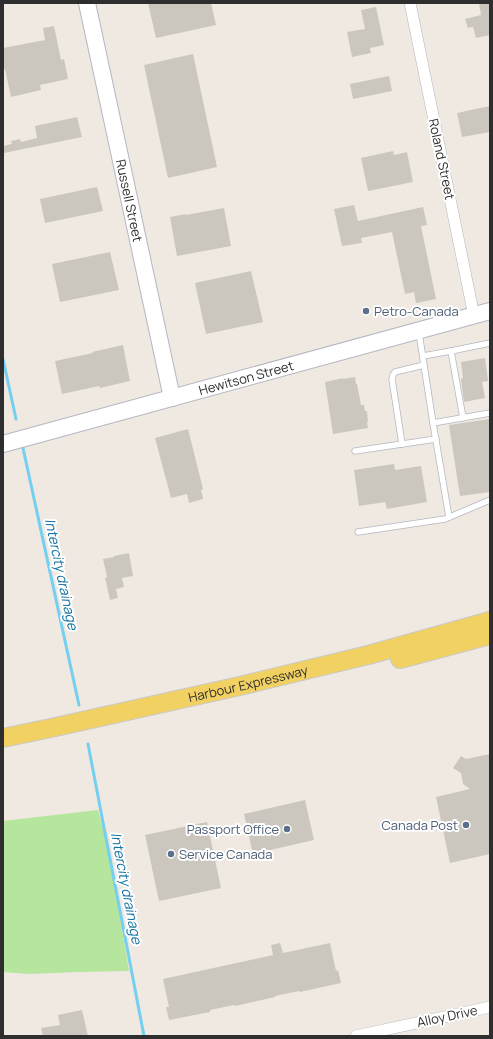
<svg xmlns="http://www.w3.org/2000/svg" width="493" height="1039" viewBox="0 0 493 1039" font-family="Manrope,sans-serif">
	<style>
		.green { fill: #b6e59e }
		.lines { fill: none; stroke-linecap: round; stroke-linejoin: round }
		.stream { stroke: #75cff0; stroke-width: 3 }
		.building { fill: #cbc7bf }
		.lane-casing { stroke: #b4b7c1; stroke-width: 7 }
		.street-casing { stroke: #b4b7c1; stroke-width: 12 }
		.secondary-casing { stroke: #b4b7c1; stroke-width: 18 }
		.primary-casing { stroke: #c9c9c9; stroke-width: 20 }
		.lane { stroke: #fff; stroke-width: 5.5 }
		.street { stroke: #fff; stroke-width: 11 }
		.secondary { stroke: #fff; stroke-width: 16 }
		.primary { stroke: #f2d163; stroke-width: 18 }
		.service-dot { fill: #5c6f8a; stroke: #fff; stroke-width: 1.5 }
		.labels { text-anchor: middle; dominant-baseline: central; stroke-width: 4; stroke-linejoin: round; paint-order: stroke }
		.street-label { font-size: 13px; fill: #2e2e2e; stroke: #fff }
		.service-label { font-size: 13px; fill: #4e5e75; stroke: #fff; text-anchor: start }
		.water-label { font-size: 14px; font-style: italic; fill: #0d6fa3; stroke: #fff }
	</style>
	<rect width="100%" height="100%" fill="#efe9e1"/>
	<!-- green -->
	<path class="green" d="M98 810 112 861 113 877 129 971 77 972 29 974 3 972V821Z"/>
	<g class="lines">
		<!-- stream -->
		<g class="stream">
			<path d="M3 359 16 419"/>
			<path d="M23 448 79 705"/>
			<path d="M88 744 144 1036"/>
		</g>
	</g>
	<!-- building -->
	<g class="building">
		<path d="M148 3H211L216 25 156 38Z"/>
		<path d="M479 3H490V35L476 38 473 27 468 28 465 19 481 15Z"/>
		<path d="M376 7 384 45 370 48 371 53 352 57 347 32 365 29 361 10Z"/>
		<path d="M54 26 61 60 64 59 68 79 40 85 41 90 11 97 5 69H3V48L45 40 43 28Z"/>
		<path d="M193 54 217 167 168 178 144 65Z"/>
		<path d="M389 76 392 91 353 99 350 84Z"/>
		<path d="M490 106V132L462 137 457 113Z"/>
		<path d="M77 117 82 137 4 153 3 146 12 144 11 141 20 139 21 142 37 138 35 126Z"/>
		<path d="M393 151 394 155 407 152 413 182 368 191 361 158Z"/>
		<path d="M97 187 103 211 45 223 40 199Z"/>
		<path d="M354 205 358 221 423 207 427 225 421 226 436 299 416 303 414 292 405 294 392 232 361 238 362 243 342 246 334 209Z"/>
		<path d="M224 208 231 246 177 256 170 217 186 214V215Z"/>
		<path d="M110 252 119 290 60 302 52 264Z"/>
		<path d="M251 271 263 322 206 334 195 283Z"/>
		<path d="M123 345 130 381 100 388 99 386 62 394 55 361 93 353 92 352Z"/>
		<path d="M485 358 488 381 482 382 485 398 464 402 461 379 463 378 461 362Z"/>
		<path d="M355 377 356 384H357L361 405H364L365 411H367L368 422H367L368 428 333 434 325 382 343 378V379Z"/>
		<path d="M490 419V492L460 496 449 425Z"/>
		<path d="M188 429 203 489 201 490 203 499 189 503 187 494 171 498 155 438Z"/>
		<path d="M394 464 395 470 421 466 427 502 387 509 385 502 359 506 354 470Z"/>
		<path d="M129 553 133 576 122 578 124 587 116 589 118 598 110 600 105 578 107 577 103 559 114 557V556Z"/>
		<path d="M490 754V854L450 863 436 797 470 789 463 784 461 773 453 768 461 756 466 759Z"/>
		<path d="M305 800 314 840 253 854 244 814Z"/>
		<path d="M207 822 221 888 159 901 145 835Z"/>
		<path d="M280 943 283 953 330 943 336 971 338 970 341 983 300 992 299 991 275 996V997L235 1006 234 1005 210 1010V1012L169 1020 166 1007H169L163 979 273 955 271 945Z"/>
		<path d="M82 1010 88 1036H43L41 1028 60 1025 58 1015Z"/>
	</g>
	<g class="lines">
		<defs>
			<g id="lane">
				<path d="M419 333 433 423"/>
				<path d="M451 351 490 343"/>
				<path d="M423 356 451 351 463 418"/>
				<path d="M402 444 392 379 393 375 395 372 424 365"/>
				<path d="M355 451 436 439"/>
				<path d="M449 517 433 423 490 413"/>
				<path d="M358 532 445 519 490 500"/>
			</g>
			<g id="street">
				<path d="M410 3 474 316"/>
				<path d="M356 1036 490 1007"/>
			</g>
			<g id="secondary">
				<path id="s1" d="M87 3 172 398"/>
				<path id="s2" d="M3 444 490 311"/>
			</g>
			<g id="primary">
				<path d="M400 659 490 635"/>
				<path id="s3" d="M3 738 60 726 244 685 368 655 490 621"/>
			</g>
		</defs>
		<!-- lane casing -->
		<use href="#lane" class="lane-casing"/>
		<!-- street casing -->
		<use href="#street" class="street-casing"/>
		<!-- secondary casing -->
		<use href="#secondary" class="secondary-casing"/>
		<!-- primary casing -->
		<use href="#primary" class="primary-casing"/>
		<!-- lane -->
		<use href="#lane" class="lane"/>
		<!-- street -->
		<use href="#street" class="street"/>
		<!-- secondary -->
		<use href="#secondary" class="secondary"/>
		<!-- primary -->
		<use href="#primary" class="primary"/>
	</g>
	<!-- markers -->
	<g class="service-dot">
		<circle cx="366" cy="311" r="4"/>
		<circle cx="466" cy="825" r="4"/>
		<circle cx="287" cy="829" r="4"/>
		<circle cx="171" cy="854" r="4"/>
	</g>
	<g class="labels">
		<!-- street labels -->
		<g class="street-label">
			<text transform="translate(442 159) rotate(78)">Roland Street</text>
			<text stroke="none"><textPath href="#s1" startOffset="202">Russell Street</textPath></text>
			<text stroke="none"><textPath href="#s2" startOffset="252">Hewitson Street</textPath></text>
			<text stroke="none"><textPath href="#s3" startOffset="251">Harbour Expressway</textPath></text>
			<text transform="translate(447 1016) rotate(-12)">Alloy Drive</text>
		</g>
		<!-- service labels -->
		<g class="service-label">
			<text x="374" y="311">Petro-Canada</text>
			<text x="458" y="825" text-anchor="end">Canada Post</text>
			<text x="279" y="829" text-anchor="end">Passport Office</text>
			<text x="179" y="854">Service Canada</text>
		</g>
		<!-- water labels -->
		<g class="water-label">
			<text transform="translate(62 574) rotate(78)">Intercity drainage</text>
			<text transform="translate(127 888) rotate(79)">Intercity drainage</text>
		</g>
	</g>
	<!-- border -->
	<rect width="493" height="1039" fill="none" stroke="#2e2e2e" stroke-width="8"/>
</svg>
